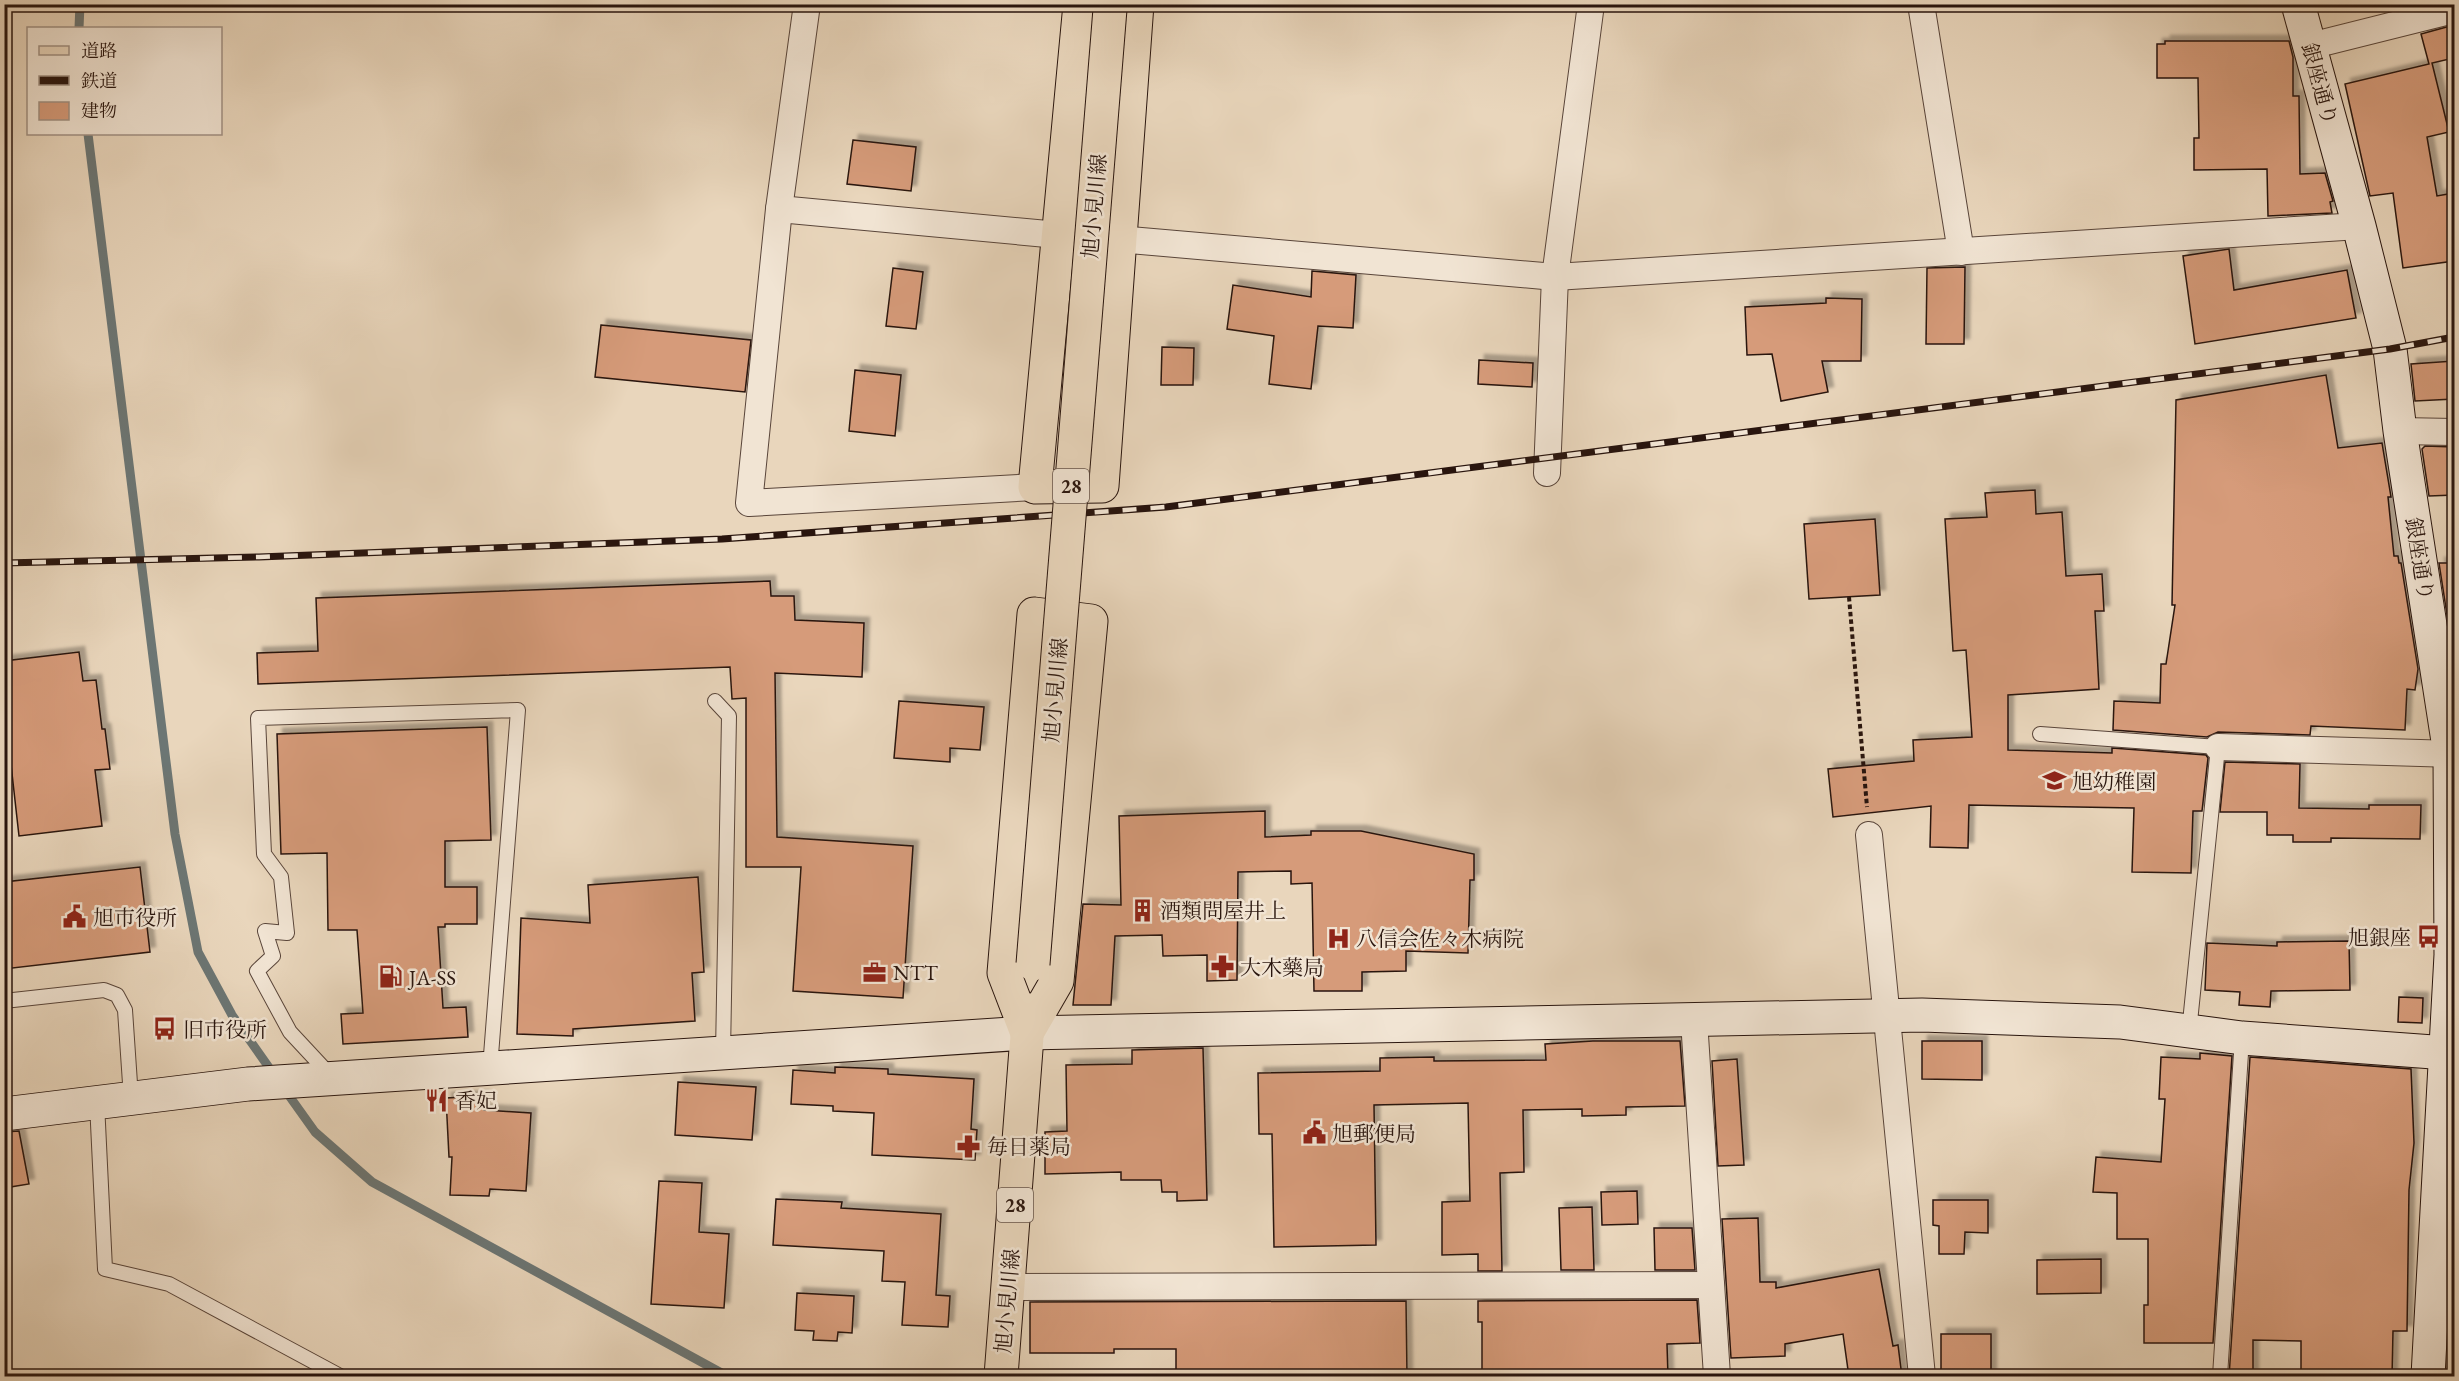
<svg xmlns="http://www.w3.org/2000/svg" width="2459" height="1381" viewBox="0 0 2459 1381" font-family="'EB Garamond','Noto Serif JP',serif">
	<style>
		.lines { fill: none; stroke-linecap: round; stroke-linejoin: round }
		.stream { stroke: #6c7674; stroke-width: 9 }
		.building { fill: #d69b7a; stroke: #29150e; stroke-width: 1.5; filter: url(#shadow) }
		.lane-casing { stroke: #59453a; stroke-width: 16 }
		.street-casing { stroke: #59453a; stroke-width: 28 }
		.secondary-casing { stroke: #29150e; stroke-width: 35 }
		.primary-casing { stroke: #29150e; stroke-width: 35 }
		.path { stroke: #29150e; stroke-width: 4; stroke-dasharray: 4.5 3; stroke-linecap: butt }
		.lane { stroke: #f1e4d3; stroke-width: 14 }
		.street { stroke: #f1e4d3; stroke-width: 26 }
		.secondary { stroke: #f1e4d3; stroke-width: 33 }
		.primary { stroke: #e9d6bc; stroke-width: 33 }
		.rail-casing { stroke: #29150e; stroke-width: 7 }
		.rail { stroke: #f1e4d3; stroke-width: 4.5; stroke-dasharray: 14; stroke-linecap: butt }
		.primary-bridge-casing { stroke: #29150e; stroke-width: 35; stroke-linecap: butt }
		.primary-bridge { stroke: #e9d6bc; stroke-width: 33 }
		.labels { text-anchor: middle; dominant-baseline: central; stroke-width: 5; stroke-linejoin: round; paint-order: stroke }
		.shield { fill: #f1e4d3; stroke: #655349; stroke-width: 1.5 }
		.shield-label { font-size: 20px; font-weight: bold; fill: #29150e }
		.street-label { font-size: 21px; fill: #29150e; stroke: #f1e4d3 }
		.poi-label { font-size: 21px; fill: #29150e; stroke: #f1e4d3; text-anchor: start }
	</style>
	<defs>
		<filter id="shadow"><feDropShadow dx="5.5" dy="-5.5" stdDeviation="1.5" flood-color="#0004"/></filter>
	</defs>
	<rect width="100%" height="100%" fill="#e9d6bc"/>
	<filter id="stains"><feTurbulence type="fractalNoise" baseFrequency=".00333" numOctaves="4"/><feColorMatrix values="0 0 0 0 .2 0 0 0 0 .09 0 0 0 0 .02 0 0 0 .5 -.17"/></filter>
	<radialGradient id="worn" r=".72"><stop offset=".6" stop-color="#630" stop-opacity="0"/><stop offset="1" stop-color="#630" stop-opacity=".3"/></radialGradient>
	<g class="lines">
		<!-- stream -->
		<g class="stream">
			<path d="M79 28 80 4"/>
			<path d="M88 134 175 834 198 952 232 1015 275 1076"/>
			<path d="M285 1090 315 1132 372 1182 727 1376"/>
		</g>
	</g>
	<!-- building -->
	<g class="building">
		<path d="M2454 25V58L2432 63 2449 132 2427 137 2437 196 2454 193V261L2403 268 2393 193 2370 196 2345 84 2429 64 2421 34Z"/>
		<path d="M2165 41H2289L2293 57V96H2299L2300 174 2325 173 2333 201 2330 202 2332 213 2268 216 2267 169 2194 170V138H2199L2198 78H2157V44H2165Z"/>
		<path d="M853 140 916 147 911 191 847 184Z"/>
		<path d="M2229 249 2234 290 2347 270 2356 318 2195 344 2183 256Z"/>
		<path d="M1965 267 1964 344H1926L1927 268Z"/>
		<path d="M893 268 923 272 916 329 886 326Z"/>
		<path d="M1312 271 1356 275 1353 328 1318 326 1311 389 1269 384 1274 336 1227 329 1233 285 1311 297Z"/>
		<path d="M1826 298 1862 299 1861 361H1822L1828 392 1781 401 1772 354 1747 355 1745 307 1826 303Z"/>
		<path d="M601 325 751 340 745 392 595 377Z"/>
		<path d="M1162 347 1194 348 1193 385H1161Z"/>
		<path d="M1479 360 1533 363 1532 387 1478 384Z"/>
		<path d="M2454 361V399L2415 401 2411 364Z"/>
		<path d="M855 370 901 375 895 436 849 431Z"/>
		<path d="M2326 375 2338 448 2382 443 2391 497H2388L2394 556H2398L2399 563H2401L2418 669 2415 690 2407 689 2405 730 2311 726 2310 735 2218 732 2207 737 2113 730 2114 701 2160 703 2161 664H2166L2175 605H2172L2176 400Z"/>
		<path d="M2425 446 2454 447V495L2429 496 2422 449Z"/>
		<path d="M2035 490 2036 514 2062 512 2066 576 2102 574 2104 611H2095L2099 689 2008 695V750L2112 753V748L2206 755 2208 758 2202 811H2193L2191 873 2132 872 2134 808 1969 805 1968 848 1930 847 1931 806 1833 817 1828 769 1914 761 1913 740 1972 737 1966 650 1953 651 1945 519 1987 517 1985 493Z"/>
		<path d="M1875 519 1880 595 1809 599 1804 524Z"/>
		<path d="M2439 563H2454V660Z"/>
		<path d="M770 581 771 596H794L795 620 864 623 862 677 775 673 777 837 913 846 903 998 793 991 801 867H746V698L732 699 730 667 258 684 257 653 318 651 316 598Z"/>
		<path d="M79 652 83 681 96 680 102 729H105L110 769 95 770 102 826 19 836 7 729 4 730V661Z"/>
		<path d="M899 701 984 707 980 750 950 748V762L894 758Z"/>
		<path d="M487 727 491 840 445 841V887H477V924H445V927H438L443 1008 466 1007 468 1037 343 1044 341 1014 363 1013 357 930H328L327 853 281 854 277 734Z"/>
		<path d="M2225 762 2300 764 2299 808 2369 809V805H2421L2420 839 2331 838V842H2293V835H2267V812H2220Z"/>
		<path d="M1265 811V837L1311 835V831H1361L1474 854V880H1470L1468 953 1406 951V971L1362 972V991H1314L1312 883 1291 884V871L1238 872 1237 980 1207 981V955L1163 956 1162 935 1115 936 1111 1005H1073L1083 904 1121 905 1119 816Z"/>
		<path d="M140 867 150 952 4 969V882Z"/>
		<path d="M698 877 704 972 692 973 695 1021 573 1029V1036L517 1034 521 918 590 923 588 885Z"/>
		<path d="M2349 941 2350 990 2271 991 2270 1007 2239 1005 2240 992 2205 990 2207 943 2277 946V942Z"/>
		<path d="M2399 997 2423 998 2422 1023 2398 1022Z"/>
		<path d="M1593 1041H1680L1685 1106 1626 1107V1115L1582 1116V1109L1523 1110 1524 1172 1500 1173 1502 1271H1478V1254L1442 1255V1202L1470 1201 1468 1103 1374 1105 1376 1245 1274 1247 1272 1134H1259L1258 1073 1380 1071V1058L1434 1057V1061L1546 1060 1545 1044Z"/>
		<path d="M1922 1041H1982V1080L1922 1079Z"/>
		<path d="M1203 1048 1207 1200 1177 1201V1192H1162L1161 1180H1121V1172L1045 1174V1132L1067 1131 1066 1065 1132 1064V1050Z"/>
		<path d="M2200 1053 2232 1056 2213 1343H2144V1305H2148V1239H2117V1193L2093 1192 2096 1157 2161 1162 2165 1099H2159L2161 1057 2200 1059Z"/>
		<path d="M2250 1057 2411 1069 2414 1143 2409 1190 2407 1331H2393L2392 1377H2301V1341L2253 1340V1377H2229Z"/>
		<path d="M1737 1059 1744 1165 1718 1166 1712 1061Z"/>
		<path d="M835 1067 888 1069V1074L974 1079 971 1129 977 1130 975 1160 872 1155 874 1113 833 1111V1106L791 1104 793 1070 835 1073Z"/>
		<path d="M678 1082 756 1087 752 1140 675 1135Z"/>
		<path d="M484 1096V1110L531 1113 526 1191 490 1189 489 1196 450 1195 452 1157H449L446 1098Z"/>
		<path d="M19 1131 29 1184 4 1188V1132Z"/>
		<path d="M659 1181 702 1183 699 1232 729 1234 724 1308 651 1304Z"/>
		<path d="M1637 1191 1638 1224 1602 1225 1601 1192Z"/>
		<path d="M776 1199 842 1202 841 1208 941 1214 936 1295 950 1296 948 1327 902 1325 905 1282 882 1281 884 1251 773 1245Z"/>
		<path d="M1933 1200H1988V1233L1965 1232 1964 1254H1939V1226L1933 1225Z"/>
		<path d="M1592 1207 1594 1270H1561L1559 1208Z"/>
		<path d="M1758 1218 1760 1282H1776V1288L1879 1269 1893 1346 1898 1345 1902 1377H1849L1843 1334 1785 1344V1356L1731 1358 1722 1219Z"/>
		<path d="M1654 1228H1692L1695 1270H1655Z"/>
		<path d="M2101 1259V1293L2037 1294V1260Z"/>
		<path d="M797 1293 854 1296 852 1333 838 1332 837 1341 813 1340 814 1331 795 1330Z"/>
		<path d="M1697 1300 1700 1343 1667 1344 1668 1377H1482V1322H1478V1301Z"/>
		<path d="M1406 1301 1407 1377H1176V1349H1114V1353H1030V1302Z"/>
		<path d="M1941 1334H1991V1377H1961V1371H1941Z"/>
	</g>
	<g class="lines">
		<defs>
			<g id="lane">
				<path d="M715 701 729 716 723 1053"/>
				<path d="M2040 734 2218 747 2189 1032"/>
				<path d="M4 1001 104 990 117 995 125 1010 131 1098"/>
				<path d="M330 1075 290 1032 257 971 273 956 265 931 287 933 281 877 264 854 258 718 518 710 490 1068"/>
				<path d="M97 1103 105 1269 169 1284 340 1376"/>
				<path d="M2220 1376 2242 1038"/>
			</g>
			<g id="street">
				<path d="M807 4 779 209 749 503 1035 487"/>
				<path d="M1921 4 1961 252"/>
				<path d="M2310 46 2454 10"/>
				<path d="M779 209 1058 235"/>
				<path d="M1118 239 1555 277 2359 226"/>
				<path d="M2400 431 2454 432"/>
				<path d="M1547 473 1555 277 1591 4"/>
				<path d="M2218 747 2454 754"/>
				<path d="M1869 835 1922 1376"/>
				<path d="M1694 1020 1717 1376"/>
				<path d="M1009 1287 1711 1285"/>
			</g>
			<g id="secondary">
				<path d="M2298 4 2359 226 2390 349 2400 431 2450 754 2451 955 2428 1376"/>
				<path d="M4 1114 248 1084 1027 1033 1922 1015 2120 1022 2242 1038 2447 1053"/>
			</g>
			<g id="primary">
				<path d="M1080 4 1035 487 1102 486 1137 4"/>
				<path d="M1034 614 1091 621 1057 981 1027 1033 1004 973Z"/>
				<path d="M1001 1376 1029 1010"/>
			</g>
		</defs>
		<!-- lane casing -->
		<use href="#lane" class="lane-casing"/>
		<!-- street casing -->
		<use href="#street" class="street-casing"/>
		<!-- secondary casing -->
		<use href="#secondary" class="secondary-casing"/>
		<!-- primary casing -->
		<use href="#primary" class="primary-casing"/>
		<!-- path -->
		<path class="path" d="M1849 597 1867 807"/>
		<!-- lane -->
		<use href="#lane" class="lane"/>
		<!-- street -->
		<use href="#street" class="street"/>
		<!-- secondary -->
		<use href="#secondary" class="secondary"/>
		<!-- primary -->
		<use href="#primary" class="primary"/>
		<defs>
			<path id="rail" d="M4 563 259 557 722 539 1166 507 2390 349 2454 337"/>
		</defs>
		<!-- rail casing -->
		<use href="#rail" class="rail-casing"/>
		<!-- rail -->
		<use href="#rail" class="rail"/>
		<defs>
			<path id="primary-bridge" d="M1033 964 1110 9"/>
		</defs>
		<!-- primary-bridge casing -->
		<use href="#primary-bridge" class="primary-bridge-casing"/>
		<!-- primary-bridge -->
		<use href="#primary-bridge" class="primary-bridge"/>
	</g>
	<!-- icons -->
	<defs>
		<symbol id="school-bare" viewBox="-9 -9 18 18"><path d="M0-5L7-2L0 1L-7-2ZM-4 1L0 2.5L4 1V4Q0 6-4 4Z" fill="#8f2418" stroke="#f1e4d3" stroke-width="2.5" paint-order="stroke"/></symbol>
		<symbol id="building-bare" viewBox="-9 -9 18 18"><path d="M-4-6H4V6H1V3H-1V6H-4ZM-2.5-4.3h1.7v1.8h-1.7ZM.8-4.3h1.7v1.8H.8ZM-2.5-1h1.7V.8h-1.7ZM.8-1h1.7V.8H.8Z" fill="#8f2418" stroke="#f1e4d3" stroke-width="2.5" paint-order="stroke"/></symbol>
		<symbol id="civic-bare" viewBox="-9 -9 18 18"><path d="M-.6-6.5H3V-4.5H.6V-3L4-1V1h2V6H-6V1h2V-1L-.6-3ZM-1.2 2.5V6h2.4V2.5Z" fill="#8f2418" stroke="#f1e4d3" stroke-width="2.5" paint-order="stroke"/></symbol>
		<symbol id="bus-bare" viewBox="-9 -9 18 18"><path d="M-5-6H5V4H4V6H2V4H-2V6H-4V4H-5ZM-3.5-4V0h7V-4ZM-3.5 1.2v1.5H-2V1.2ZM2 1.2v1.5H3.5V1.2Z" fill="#8f2418" stroke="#f1e4d3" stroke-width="2.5" paint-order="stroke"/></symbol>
		<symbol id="hospital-bare" viewBox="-9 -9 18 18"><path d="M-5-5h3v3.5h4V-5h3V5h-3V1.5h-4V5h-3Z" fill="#8f2418" stroke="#f1e4d3" stroke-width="2.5" paint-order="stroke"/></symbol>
		<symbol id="pharmacy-bare" viewBox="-9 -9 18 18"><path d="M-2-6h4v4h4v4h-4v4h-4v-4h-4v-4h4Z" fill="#8f2418" stroke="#f1e4d3" stroke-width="2.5" paint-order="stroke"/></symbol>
		<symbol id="office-bare" viewBox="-9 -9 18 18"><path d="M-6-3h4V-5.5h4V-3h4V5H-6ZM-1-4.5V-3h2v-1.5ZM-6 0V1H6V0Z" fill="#8f2418" stroke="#f1e4d3" stroke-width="2.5" paint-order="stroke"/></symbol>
		<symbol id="fuel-bare" viewBox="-9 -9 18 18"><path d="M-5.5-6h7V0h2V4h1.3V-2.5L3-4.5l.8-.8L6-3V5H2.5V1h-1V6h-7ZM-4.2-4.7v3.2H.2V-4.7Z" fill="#8f2418" stroke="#f1e4d3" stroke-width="2.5" paint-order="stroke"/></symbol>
		<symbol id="restaurant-bare" viewBox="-9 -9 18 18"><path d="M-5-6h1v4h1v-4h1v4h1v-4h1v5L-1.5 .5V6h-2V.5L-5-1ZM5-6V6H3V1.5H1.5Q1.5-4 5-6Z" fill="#8f2418" stroke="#f1e4d3" stroke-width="2.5" paint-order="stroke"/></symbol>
	</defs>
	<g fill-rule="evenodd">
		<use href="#school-bare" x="2038" y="764" width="33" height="33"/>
		<use href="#building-bare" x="1126" y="894" width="33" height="33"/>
		<use href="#civic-bare" x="58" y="900" width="33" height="33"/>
		<use href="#bus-bare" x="2412" y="920" width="33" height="33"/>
		<use href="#hospital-bare" x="1322" y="922" width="33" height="33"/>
		<use href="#pharmacy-bare" x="1206" y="950" width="33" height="33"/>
		<use href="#office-bare" x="858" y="956" width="33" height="33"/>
		<use href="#fuel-bare" x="374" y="960" width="33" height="33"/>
		<use href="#bus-bare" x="148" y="1012" width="33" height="33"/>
		<use href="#restaurant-bare" x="420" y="1084" width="33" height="33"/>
		<use href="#civic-bare" x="1298" y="1116" width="33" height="33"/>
		<use href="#pharmacy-bare" x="952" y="1130" width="33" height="33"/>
	</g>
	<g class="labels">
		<!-- shield labels -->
		<g class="shield">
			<rect x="1053" y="469" width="36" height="34" rx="4.5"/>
			<rect x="997" y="1188" width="36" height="34" rx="4.5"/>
		</g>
		<g class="shield-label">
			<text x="1071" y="486">28</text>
			<text x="1015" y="1205">28</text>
		</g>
		<!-- street labels -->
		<g class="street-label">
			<text transform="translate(2320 84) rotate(75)">銀座通り</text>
			<text transform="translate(1094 206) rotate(-85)">旭小見川線</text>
			<text transform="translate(2420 559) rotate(81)">銀座通り</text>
			<text transform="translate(1055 690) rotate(-85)">旭小見川線</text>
			<text transform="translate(1007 1301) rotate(-85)">旭小見川線</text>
		</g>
		<!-- poi labels -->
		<g class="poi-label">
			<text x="2072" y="781">旭幼稚園</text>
			<text x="1160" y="910">酒類問屋井上</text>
			<text x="93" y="917">旭市役所</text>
			<text x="2411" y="937" text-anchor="end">旭銀座</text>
			<text x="1356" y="938">八信会佐々木病院</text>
			<text x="1240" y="967">大木藥局</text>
			<text x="893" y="972">NTT</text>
			<text x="409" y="977">JA-SS</text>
			<text x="183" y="1029">旧市役所</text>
			<text x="455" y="1100">香妃</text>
			<text x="1332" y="1133">旭郵便局</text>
			<text x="987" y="1146">毎日薬局</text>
		</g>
	</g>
	<!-- margin -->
	<rect width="2459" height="1381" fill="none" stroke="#e9d6bc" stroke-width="24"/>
	<rect x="6" y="6" width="2447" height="1369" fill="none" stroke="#29150e" stroke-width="3"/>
	<rect x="12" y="12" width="2435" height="1357" fill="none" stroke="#29150e" stroke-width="1.5"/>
	<!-- legend -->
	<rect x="27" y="27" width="195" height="108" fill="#f1e4d3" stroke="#a19184" stroke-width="1.5"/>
	<rect x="39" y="46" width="30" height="9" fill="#e9d6bc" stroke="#a19184" stroke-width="1.5"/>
	<text x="81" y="57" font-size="18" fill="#29150e">道路</text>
	<rect x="39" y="76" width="30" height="9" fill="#29150e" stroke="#a19184" stroke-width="1.5"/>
	<text x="81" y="87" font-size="18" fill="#29150e">鉄道</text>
	<rect x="39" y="102" width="30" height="18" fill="#d69b7a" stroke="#a19184" stroke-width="1.5"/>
	<text x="81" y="117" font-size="18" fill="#29150e">建物</text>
	<rect width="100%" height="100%" filter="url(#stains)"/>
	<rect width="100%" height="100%" fill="url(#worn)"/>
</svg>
